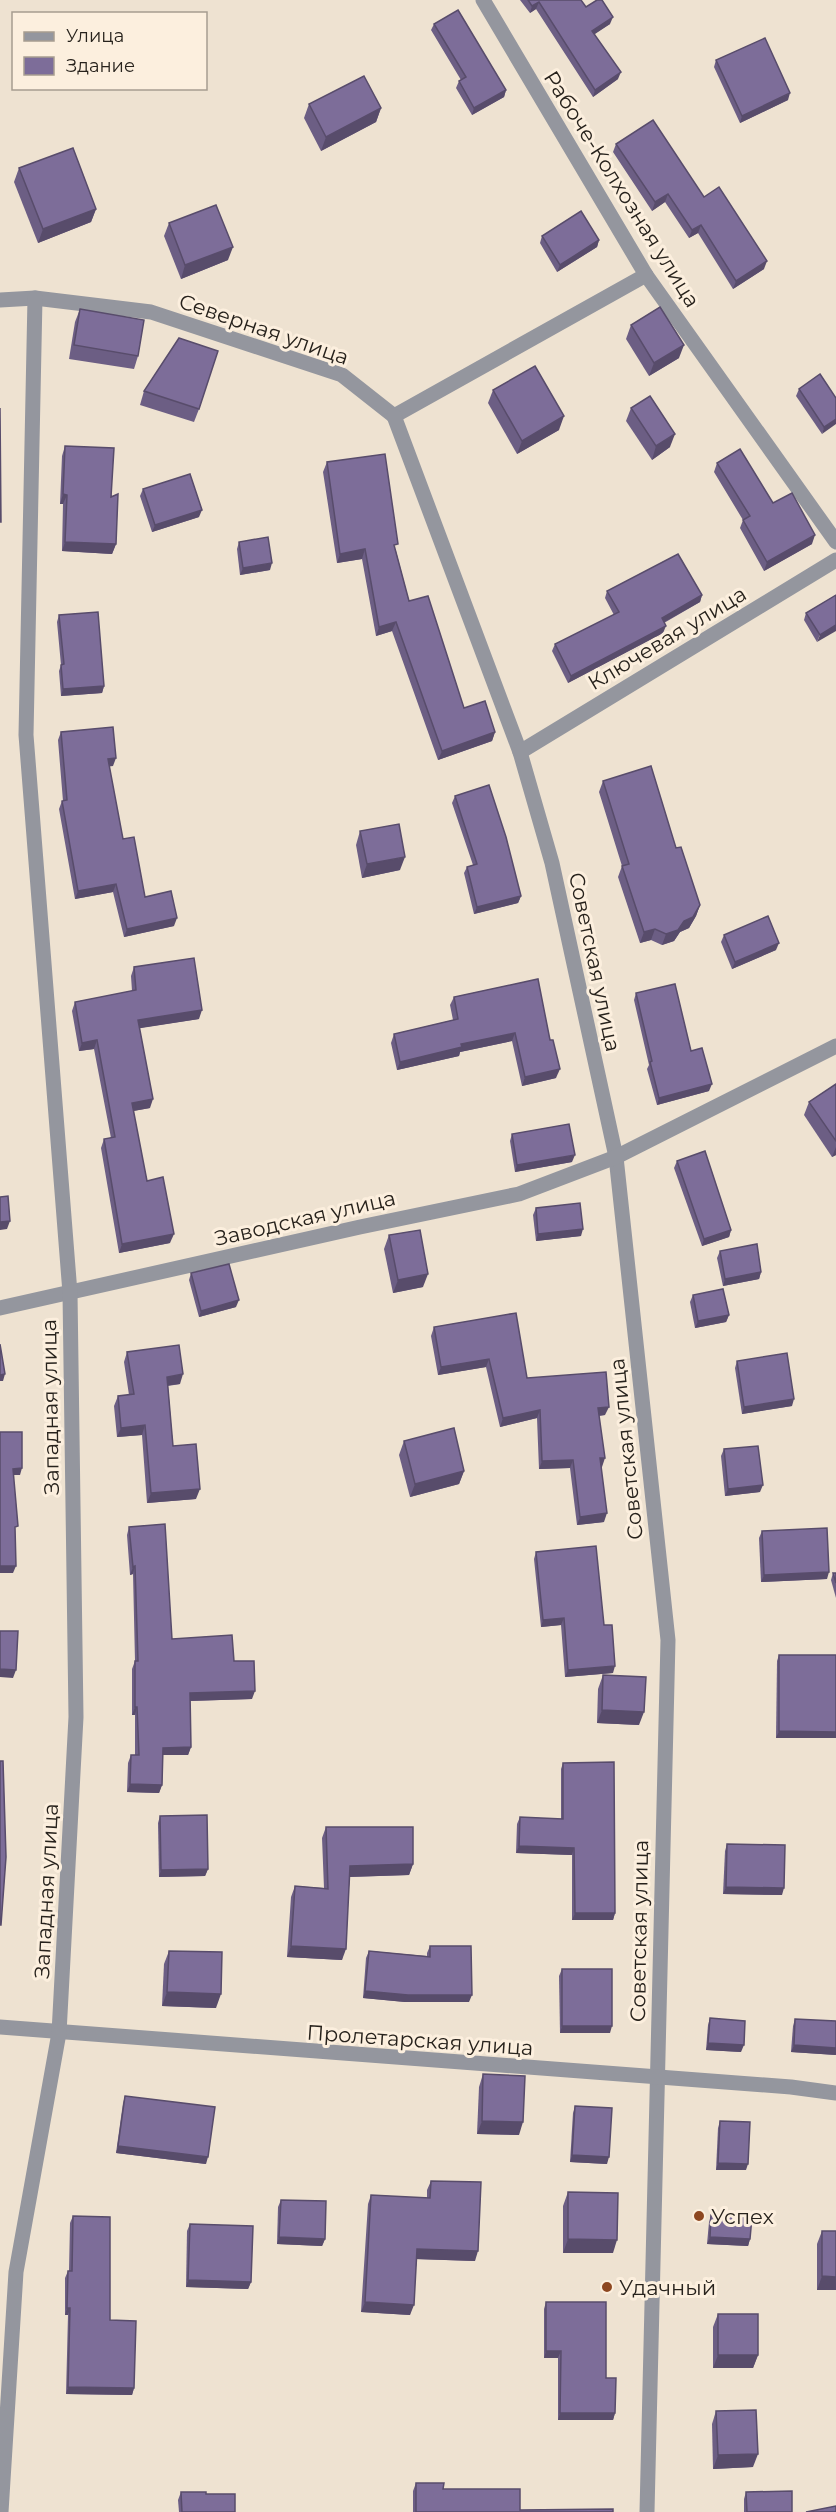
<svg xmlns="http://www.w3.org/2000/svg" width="836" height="2512" viewBox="0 0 836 2512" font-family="Montserrat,sans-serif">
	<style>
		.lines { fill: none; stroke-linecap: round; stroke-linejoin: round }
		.street { stroke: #94969e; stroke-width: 15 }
		.wall { fill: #6c5e84 }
		.shaded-wall { fill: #584c6b }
		.building { fill: #7d6d99; stroke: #584c6b; stroke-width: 1.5 }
		.poi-dot { fill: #8d4720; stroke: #fcefde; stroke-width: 2 }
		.labels { text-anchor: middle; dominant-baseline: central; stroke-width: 6; stroke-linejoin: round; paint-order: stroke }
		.street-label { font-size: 21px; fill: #27221c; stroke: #fcefde }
		.poi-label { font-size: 21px; fill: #27221c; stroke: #fcefde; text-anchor: start }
	</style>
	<rect width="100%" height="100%" fill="#eee2d1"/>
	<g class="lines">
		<!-- street -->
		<g class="street">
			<path d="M483 0 646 275 836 542"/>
			<path d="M0 300 35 298 151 312 342 375 394 416 646 275"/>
			<path d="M394 416 520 752 552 863 616 1157 668 1640 647 2512"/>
			<path d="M520 752 836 560"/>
			<path d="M0 1308 360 1227 519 1194 616 1157 836 1046"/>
			<path d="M0 2027 791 2087 836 2093"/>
			<path d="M1 2512 16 2272 59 2033 76 1717 70 1293 26 735 35 298"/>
		</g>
	</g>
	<!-- wall -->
	<g class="wall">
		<path d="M520 0H581L586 7 610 24 594 34 618 79 593 97 536 9 530 13Z"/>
		<path d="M434 24 506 90 504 97 472 115 456 88 459 81 461 80 431 30Z"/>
		<path d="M716 60 788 100 740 123 714 67Z"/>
		<path d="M309 104 381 108 376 122 321 151 304 118Z"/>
		<path d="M616 144 704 197 764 269 733 289 698 233 689 238 665 202 652 211 613 152Z"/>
		<path d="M19 168 96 209 91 222 38 243 14 182Z"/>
		<path d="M169 223 228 260 181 279 164 236Z"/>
		<path d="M542 236 599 240 597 247 557 272 540 243Z"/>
		<path d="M80 309 138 356 134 369 69 359 75 322Z"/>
		<path d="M631 325 679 358 649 376 626 339Z"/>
		<path d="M799 389 836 398 822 434 796 396Z"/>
		<path d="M493 390 559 430 517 454 488 403Z"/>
		<path d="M144 391 199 409 194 422 140 405Z"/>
		<path d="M631 408 670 447 652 460 626 421Z"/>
		<path d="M65 446 111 497 116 544 112 554 62 551 63 504H60L62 456Z"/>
		<path d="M327 462 396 551 409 601 464 708 495 732 492 741 438 760 392 631 376 636 362 559 337 563 323 472Z"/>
		<path d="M717 463 773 503 812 544 764 571 740 528 743 520 714 472Z"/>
		<path d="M143 489 199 517 152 532 140 496Z"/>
		<path d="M239 542 270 570 240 575 237 549Z"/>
		<path d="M607 591 702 595 700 602 664 623 663 633 568 683 552 651 555 644 614 615 605 598Z"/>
		<path d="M836 595 817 642 804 620 806 613Z"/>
		<path d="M59 615 104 686 102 693 61 696 59 671 61 665 57 622Z"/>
		<path d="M61 732 113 766H109L123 839 145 897 174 926 124 937 113 892 75 899 59 809 62 801H63L58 740Z"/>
		<path d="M603 781 676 848 700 905 696 916 689 928 680 932 674 941 662 945 651 940 640 943 618 877 622 866 599 792Z"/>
		<path d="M455 796 521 896 518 903 474 914 464 873 467 867 473 865 452 803Z"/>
		<path d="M360 831 400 870 362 878 356 845Z"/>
		<path d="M724 935 776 950 732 969 721 942Z"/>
		<path d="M134 967 199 1019 139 1028 150 1108 133 1111 147 1181 170 1243 119 1253 101 1148 104 1139 111 1138 94 1049 79 1051 72 1011 75 1002 132 991 131 976Z"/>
		<path d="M538 979 556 1078 522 1086 512 1041 460 1052 459 1056 397 1070 391 1043 394 1034 453 1020 450 1005 454 997Z"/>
		<path d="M636 993 691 1051 709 1091 657 1105 647 1069 649 1065 634 1000Z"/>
		<path d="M836 1084V1155L832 1157 804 1115 809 1102Z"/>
		<path d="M512 1134 572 1162 515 1172 510 1141Z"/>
		<path d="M677 1161 731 1230 729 1237 702 1246 674 1168Z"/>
		<path d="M536 1208 581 1236 536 1241 533 1215Z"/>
		<path d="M389 1235 423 1287 393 1293 384 1249Z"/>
		<path d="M720 1251 761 1272 759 1279 723 1286 717 1258Z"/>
		<path d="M191 1273 236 1307 199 1317 189 1280Z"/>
		<path d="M693 1295 729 1315 726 1322 695 1328 690 1302Z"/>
		<path d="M434 1327 527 1378 605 1415 599 1416 604 1522 577 1525 570 1468 539 1469 537 1418 500 1427 486 1367 438 1375 431 1336Z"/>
		<path d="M127 1352 180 1384 168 1386 173 1446 196 1499 147 1503 142 1435 117 1437 114 1406 118 1396 129 1395 124 1362Z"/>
		<path d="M737 1361 792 1406 742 1414 735 1368Z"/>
		<path d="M404 1441 464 1471 459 1484 410 1497 399 1455Z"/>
		<path d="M724 1449 760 1492 725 1496 721 1456Z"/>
		<path d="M129 1527 172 1639 234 1661 252 1699 190 1701 191 1747 188 1755H163L162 1785 159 1793 127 1792 128 1763 131 1755H135V1715H132V1669L135 1661 133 1574 130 1575 127 1535Z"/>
		<path d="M762 1531 827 1579 761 1582 759 1538Z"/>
		<path d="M536 1552 604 1625 613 1673 565 1677 561 1625 541 1627 534 1559Z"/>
		<path d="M833 1573H836V1598L831 1580Z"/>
		<path d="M779 1655 836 1738H776L777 1661Z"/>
		<path d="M603 1675 639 1725 597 1723 598 1689Z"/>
		<path d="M563 1763 615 1913 613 1920H572V1855L516 1853 517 1824 520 1817 561 1819V1769Z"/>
		<path d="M160 1816 208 1869 205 1876 159 1877 158 1823Z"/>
		<path d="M326 1827 413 1864 409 1875 350 1877 342 1960 287 1957 291 1897 295 1886 324 1888 322 1838Z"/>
		<path d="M727 1844 782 1895 723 1894 725 1851Z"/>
		<path d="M430 1946 469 2002H405L363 1998 366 1958 369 1951 427 1956V1953Z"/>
		<path d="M169 1951 216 2008 162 2006 164 1964Z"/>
		<path d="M562 1969 610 2033H560L559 1976Z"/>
		<path d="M710 2018 741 2052 706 2050 708 2025Z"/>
		<path d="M795 2019 836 2055 791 2052 793 2026Z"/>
		<path d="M483 2074 519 2135 477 2134 479 2087Z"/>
		<path d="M125 2096 206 2164 116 2153 123 2103Z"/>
		<path d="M575 2106 607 2164 570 2162 573 2113Z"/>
		<path d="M720 2121 746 2170H716L718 2128Z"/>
		<path d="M431 2181 475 2261 417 2259 410 2315 361 2312 368 2204 371 2195 427 2198V2190Z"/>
		<path d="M568 2192 613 2253H563V2206Z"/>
		<path d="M281 2200 325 2239 322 2246 277 2244 278 2207Z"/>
		<path d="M711 2215 750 2239 748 2246 707 2244 709 2222Z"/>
		<path d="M73 2216 134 2388 132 2395 66 2394 68 2315H65V2278L68 2271H69L70 2223Z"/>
		<path d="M190 2224 251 2282 248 2289 186 2287 187 2231Z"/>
		<path d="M822 2231 836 2290H817V2244Z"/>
		<path d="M546 2302 606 2378 615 2413 613 2420H558V2358H544V2309Z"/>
		<path d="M718 2314 758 2355 753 2368H713V2327Z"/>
		<path d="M716 2411 753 2467 713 2469 712 2424Z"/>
		<path d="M416 2483 443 2489 520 2510 613 2512H413V2491Z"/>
		<path d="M181 2492 206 2494 235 2512H179L178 2500Z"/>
		<path d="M746 2492 792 2512H744V2499Z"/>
	</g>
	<!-- shaded-wall -->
	<g class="shaded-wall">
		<path d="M539 2 536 9 530 13 532 6Z"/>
		<path d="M613 17 610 24 589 38 592 31Z"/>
		<path d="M621 72 618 79 593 97 595 90Z"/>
		<path d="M506 90 504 97 472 115 474 108Z"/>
		<path d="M790 93 788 100 740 123 742 116Z"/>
		<path d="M381 108 376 122 321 151 326 137Z"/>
		<path d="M668 194 665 202 652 211 655 202Z"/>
		<path d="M96 209 91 222 38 243 43 229Z"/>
		<path d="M701 225 698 233 689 238 692 230Z"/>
		<path d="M599 240 597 247 557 272 560 265Z"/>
		<path d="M233 247 228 260 181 279 185 265Z"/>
		<path d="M767 261 764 269 733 289 736 281Z"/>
		<path d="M684 345 679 358 649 376 654 363Z"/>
		<path d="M564 416 559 430 517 454 522 441Z"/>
		<path d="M836 419V424L822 434 824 427Z"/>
		<path d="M675 434 670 447 652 460 656 446Z"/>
		<path d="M63 494 67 495 63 504H60Z"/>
		<path d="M202 510 199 517 152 532 155 525Z"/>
		<path d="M815 535 812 544 764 571 767 562Z"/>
		<path d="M65 542 116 544 112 554 62 551Z"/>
		<path d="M365 549 362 559 337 563 340 554Z"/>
		<path d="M272 563 270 570 240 575 243 568Z"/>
		<path d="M702 595 700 602 659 625 662 618Z"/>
		<path d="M396 622 392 631 376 636 379 627Z"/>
		<path d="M836 625V631L817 642 820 635Z"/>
		<path d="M666 626 663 633 568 683 571 676Z"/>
		<path d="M104 686 102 693 61 696 63 689Z"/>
		<path d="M495 732 492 741 438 760 442 751Z"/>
		<path d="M116 758 113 766 105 767 108 759Z"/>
		<path d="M405 857 400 870 362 878 367 864Z"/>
		<path d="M116 884 113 892 75 899 78 891Z"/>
		<path d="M521 896 518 903 474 914 477 907Z"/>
		<path d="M700 905 696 916 689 928 680 932 674 941 662 945 666 934 684 921Z"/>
		<path d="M177 918 174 926 124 937 127 929Z"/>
		<path d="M655 929 651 940 640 943 644 932Z"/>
		<path d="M779 943 776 950 732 969 735 962Z"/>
		<path d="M202 1010 199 1019 135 1029 138 1020Z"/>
		<path d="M515 1033 512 1041 460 1052 459 1056 397 1070 400 1062 461 1044Z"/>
		<path d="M97 1040 94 1049 79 1051 82 1043Z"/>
		<path d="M560 1069 556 1078 522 1086 525 1077Z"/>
		<path d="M712 1084 709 1091 657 1105 659 1098Z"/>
		<path d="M153 1099 150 1108 128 1112 132 1103Z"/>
		<path d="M836 1147V1155L832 1157Z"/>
		<path d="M575 1155 572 1162 515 1172 517 1165Z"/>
		<path d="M10 1221 7 1229 0 1230V1222Z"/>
		<path d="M583 1229 581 1236 536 1241 538 1234Z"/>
		<path d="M731 1230 729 1237 702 1246 704 1239Z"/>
		<path d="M174 1234 170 1243 119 1253 122 1244Z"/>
		<path d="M761 1272 759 1279 723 1286 725 1279Z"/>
		<path d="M428 1274 423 1287 393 1293 398 1280Z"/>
		<path d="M239 1300 236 1307 199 1317 201 1311Z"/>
		<path d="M729 1315 726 1322 695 1328 698 1321Z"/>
		<path d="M489 1359 486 1367 438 1375 441 1367Z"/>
		<path d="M5 1374 3 1381H0V1375Z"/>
		<path d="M183 1374 180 1384 163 1386 167 1377Z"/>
		<path d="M794 1399 792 1406 742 1414 744 1407Z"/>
		<path d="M609 1407 605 1415 595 1416 598 1408Z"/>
		<path d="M540 1410 537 1418 500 1427 503 1418Z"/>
		<path d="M145 1425 142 1435 117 1437 121 1428Z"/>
		<path d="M600 1458H605L602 1467H597Z"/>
		<path d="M573 1460 570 1468 539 1469 542 1461Z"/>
		<path d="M22 1468 20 1475H10L13 1469Z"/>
		<path d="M464 1471 459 1484 410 1497 415 1484Z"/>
		<path d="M763 1485 760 1492 725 1496 728 1489Z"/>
		<path d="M200 1489 196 1499 147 1503 151 1493Z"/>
		<path d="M607 1513 604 1522 577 1525 580 1517Z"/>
		<path d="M0 1566H16L13 1573H0Z"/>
		<path d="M135 1566 133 1574 130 1575 133 1567Z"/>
		<path d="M829 1572 827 1579 761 1582 764 1575Z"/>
		<path d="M564 1618 561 1625 541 1627 543 1620Z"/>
		<path d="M615 1666 613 1673 565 1677 568 1670Z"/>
		<path d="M0 1669 16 1670 13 1678 0 1677Z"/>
		<path d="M255 1691 252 1699 187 1701 190 1693Z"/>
		<path d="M135 1707H137L135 1715H132Z"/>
		<path d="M602 1710 644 1712 639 1725 597 1723Z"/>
		<path d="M779 1731 836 1732V1738H776Z"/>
		<path d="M191 1747 188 1755H160L163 1748Z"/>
		<path d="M130 1784 162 1785 159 1793 127 1792Z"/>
		<path d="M519 1846 574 1848 572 1855 516 1853Z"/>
		<path d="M413 1864 409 1875 346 1877 350 1866Z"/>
		<path d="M208 1869 205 1876 159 1877 161 1870Z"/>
		<path d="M726 1887 784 1888 782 1895 723 1894Z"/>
		<path d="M575 1913H615L613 1920H572Z"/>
		<path d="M291 1946 346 1949 342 1960 287 1957Z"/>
		<path d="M365 1991 472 1995 469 2002H405L363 1998Z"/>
		<path d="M167 1992 221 1994 216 2008 162 2006Z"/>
		<path d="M562 2026H612L610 2033H560Z"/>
		<path d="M708 2043 744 2045 741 2052 706 2050Z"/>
		<path d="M794 2045 836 2048V2055L791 2052Z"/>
		<path d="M482 2121 523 2122 519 2135 477 2134Z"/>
		<path d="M118 2146 208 2157 206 2164 116 2153Z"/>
		<path d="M572 2155 609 2157 607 2164 570 2162Z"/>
		<path d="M718 2163 748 2164 746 2170H716Z"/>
		<path d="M279 2237 325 2239 322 2246 277 2244Z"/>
		<path d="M710 2237 750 2239 748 2246 707 2244Z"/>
		<path d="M568 2239 617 2240 613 2253H563Z"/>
		<path d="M417 2249 478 2251 475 2261 414 2259Z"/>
		<path d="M822 2276 836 2277V2290H817Z"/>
		<path d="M188 2280 251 2282 248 2289 186 2287Z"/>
		<path d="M365 2302 414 2305 410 2315 361 2312Z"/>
		<path d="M67 2308H70L68 2315H65Z"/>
		<path d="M546 2351H561L558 2358H544Z"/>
		<path d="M718 2355H758L753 2368H713Z"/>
		<path d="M68 2387 134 2388 132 2395 66 2394Z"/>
		<path d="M560 2413H615L613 2420H558Z"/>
		<path d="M758 2454 753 2467 713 2469 718 2455Z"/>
	</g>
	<!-- building -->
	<g class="building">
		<path d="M528 0H581L586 7 597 0H602L613 17 592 31 621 72 595 90 539 2 532 6Z"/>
		<path d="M458 10 506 90 474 108 459 81 466 77 434 24Z"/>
		<path d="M765 38 790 93 742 116 716 60Z"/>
		<path d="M364 76 381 108 326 137 309 104Z"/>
		<path d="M653 120 704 197 719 187 767 261 736 281 701 225 692 230 668 194 655 202 616 144Z"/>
		<path d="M73 148 96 209 43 229 19 168Z"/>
		<path d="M216 205 233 247 185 265 169 223Z"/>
		<path d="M581 211 599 240 560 265 542 236Z"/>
		<path d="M660 307 684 345 654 363 631 325Z"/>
		<path d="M80 309 144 320 138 356 74 345Z"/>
		<path d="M179 338 218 351 199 409 144 391Z"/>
		<path d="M535 366 564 416 522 441 493 390Z"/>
		<path d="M820 374 836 398V419L824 427 799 389Z"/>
		<path d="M650 396 675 434 656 446 631 408Z"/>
		<path d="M0 408 1 522H0Z"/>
		<path d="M65 446 114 448 111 497 118 494 116 544 65 542 67 495 63 494Z"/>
		<path d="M740 449 773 503 792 493 815 535 767 562 743 520 750 516 717 463Z"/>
		<path d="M385 454 398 544 394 545 409 601 428 596 464 708 485 701 495 732 442 751 396 622 379 627 365 549 340 554 327 462Z"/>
		<path d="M190 474 202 510 155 525 143 489Z"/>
		<path d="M268 537 272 563 243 568 239 542Z"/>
		<path d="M678 554 702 595 662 618 666 626 571 676 555 644 619 612 607 591Z"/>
		<path d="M836 595V625L820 635 806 613Z"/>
		<path d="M98 612 104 686 63 689 61 665 64 664 59 615Z"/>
		<path d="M113 727 116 758 108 759 123 839 134 837 145 897 171 891 177 918 127 929 116 884 78 891 62 801 67 800 61 732Z"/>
		<path d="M651 766 676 848 681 847 700 905 693 917 684 921 678 930 666 934 655 929 644 932 622 866 629 864 603 781Z"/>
		<path d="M489 785 506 837 521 896 477 907 467 867 477 864 455 796Z"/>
		<path d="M399 824 405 857 367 864 360 831Z"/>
		<path d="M768 916 779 943 735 962 724 935Z"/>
		<path d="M194 958 202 1010 138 1020 153 1099 132 1103 147 1181 163 1177 174 1234 122 1244 104 1139 115 1137 97 1040 82 1043 75 1002 136 990 134 967Z"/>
		<path d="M538 979 550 1040H553L560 1069 525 1077 515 1033 461 1044 462 1047 400 1062 394 1034 458 1019 454 997Z"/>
		<path d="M675 984 691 1051 702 1048 712 1084 659 1098 650 1062 652 1061 636 993Z"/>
		<path d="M836 1084V1141L809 1102Z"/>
		<path d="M569 1124 575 1155 517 1165 512 1134Z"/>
		<path d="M705 1151 731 1230 704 1239 677 1161Z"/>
		<path d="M8 1196 10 1221 0 1222V1197Z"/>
		<path d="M580 1203 583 1229 538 1234 536 1208Z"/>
		<path d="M420 1230 428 1274 398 1280 389 1235Z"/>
		<path d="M757 1244 761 1272 725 1279 720 1251Z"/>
		<path d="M229 1264 239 1300 201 1311 191 1273Z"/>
		<path d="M723 1289 729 1315 698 1321 693 1295Z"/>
		<path d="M516 1313 527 1378 606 1372 609 1407 598 1408 605 1458H600L607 1513 580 1517 573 1460 542 1461 540 1410 503 1418 489 1359 441 1367 434 1327Z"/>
		<path d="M0 1344 5 1374 0 1375Z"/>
		<path d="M179 1345 183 1374 167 1377 173 1446 196 1444 200 1489 151 1493 145 1425 121 1428 118 1396 134 1394 127 1352Z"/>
		<path d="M787 1353 794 1399 744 1407 737 1361Z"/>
		<path d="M454 1428 464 1471 415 1484 404 1441Z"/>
		<path d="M0 1432H22V1468L13 1469 18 1526 15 1527 16 1566H0Z"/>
		<path d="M758 1446 763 1485 728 1489 724 1449Z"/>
		<path d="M165 1524 172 1639 232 1635 234 1661H254L255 1691 190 1693 191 1747 163 1748 162 1785 130 1784 131 1755H139L137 1707H135V1661H138L135 1566 133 1567 129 1527Z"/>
		<path d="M827 1528 829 1572 764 1575 762 1531Z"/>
		<path d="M596 1546 604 1625H612L615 1666 568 1670 564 1618 543 1620 536 1552Z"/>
		<path d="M833 1573H836V1583Z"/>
		<path d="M0 1631H18L16 1670 0 1669Z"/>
		<path d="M779 1655H836V1732L779 1731Z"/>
		<path d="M603 1675 646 1677 644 1712 602 1710Z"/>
		<path d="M0 1761H3L6 1857 1 1925H0Z"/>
		<path d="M614 1762 615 1913H575L574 1848 519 1846 520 1817 563 1819V1763Z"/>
		<path d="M207 1815 208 1869 161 1870 160 1816Z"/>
		<path d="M326 1827H413V1864L350 1866 346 1949 291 1946 295 1886 328 1889Z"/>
		<path d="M727 1844 785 1845 784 1888 726 1887Z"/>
		<path d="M430 1946H471L472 1995H408L365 1991 369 1951 430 1957Z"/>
		<path d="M169 1951 222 1952 221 1994 167 1992Z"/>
		<rect x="562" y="1969" width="50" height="57"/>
		<path d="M710 2018 745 2021 744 2045 708 2043Z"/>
		<path d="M795 2019 836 2021V2048L794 2045Z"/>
		<path d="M483 2074 525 2076 523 2122 482 2121Z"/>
		<path d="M125 2096 215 2107 208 2157 118 2146Z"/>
		<path d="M575 2106 612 2108 609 2157 572 2155Z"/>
		<path d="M720 2121 750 2122 748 2164 718 2163Z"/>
		<path d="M431 2181 481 2182 478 2251 417 2249 414 2305 365 2302 371 2195 430 2198Z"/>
		<path d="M568 2192 618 2193 617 2240 568 2239Z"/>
		<path d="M281 2200 326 2201 325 2239 279 2237Z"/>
		<path d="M711 2215 752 2217 750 2239 710 2237Z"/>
		<path d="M73 2216 110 2217V2320L136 2321 134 2388 68 2387 70 2308H67L68 2271H72Z"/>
		<path d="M190 2224 253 2226 251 2282 188 2280Z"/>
		<path d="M822 2231H836V2277L822 2276Z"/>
		<path d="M546 2302H606V2378H616L615 2413H560L561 2351H546Z"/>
		<rect x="718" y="2314" width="40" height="41"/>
		<path d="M756 2410 758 2454 718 2455 716 2411Z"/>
		<path d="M416 2483H444L443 2489H520V2510L613 2509V2512H416Z"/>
		<path d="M792 2491V2512H747L746 2492Z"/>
		<path d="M181 2492H206V2494H235V2512H182Z"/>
		<path d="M836 2506V2512H806Z"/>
	</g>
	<!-- markers -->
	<g class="poi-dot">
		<circle cx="699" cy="2216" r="6"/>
		<circle cx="607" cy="2287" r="6"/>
	</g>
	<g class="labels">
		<!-- street labels -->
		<g class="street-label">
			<text transform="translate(622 189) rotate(58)">Рабоче-Колхозная улица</text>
			<text transform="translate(264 329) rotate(19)">Северная улица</text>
			<text transform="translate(667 638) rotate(-31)">Ключевая улица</text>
			<text transform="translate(595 962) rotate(78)">Советская улица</text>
			<text transform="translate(305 1218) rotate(-13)">Заводская улица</text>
			<text transform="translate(50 1407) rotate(-91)">Западная улица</text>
			<text transform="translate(626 1449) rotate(-96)">Советская улица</text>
			<text transform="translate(46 1891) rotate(-87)">Западная улица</text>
			<text transform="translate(639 1931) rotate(-89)">Советская улица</text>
			<text transform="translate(420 2040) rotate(4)">Пролетарская улица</text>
		</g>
		<!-- poi labels -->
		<g class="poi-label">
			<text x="711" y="2216">Успех</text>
			<text x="619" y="2287">Удачный</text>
		</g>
	</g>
	<!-- legend -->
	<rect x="12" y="12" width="195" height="78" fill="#fcefde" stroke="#a79d90" stroke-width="1.5"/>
	<rect x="24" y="32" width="30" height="9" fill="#94969e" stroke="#a79d90" stroke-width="1.5"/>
	<text x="66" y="42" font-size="18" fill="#27221c">Улица</text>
	<rect x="24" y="57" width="30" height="18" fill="#7d6d99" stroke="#a79d90" stroke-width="1.5"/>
	<text x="66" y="72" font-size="18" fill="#27221c">Здание</text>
</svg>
